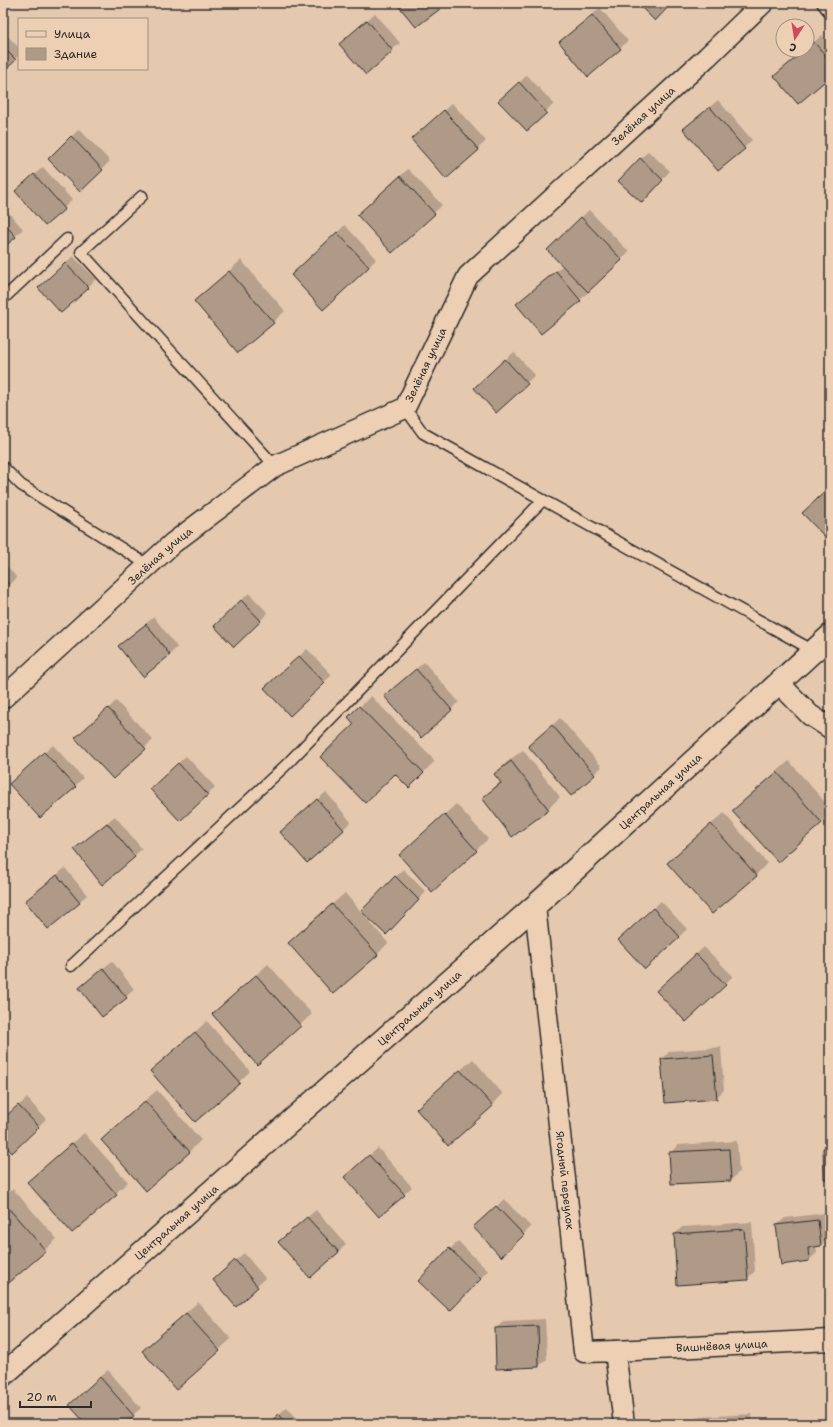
<svg xmlns="http://www.w3.org/2000/svg" width="833" height="1427" viewBox="0 0 833 1427" font-family="'Shantell Sans',sans-serif">
	<style>
		.shadow { fill: #0003 }
		.building { fill: #af9a88; stroke: #2b2b2b }
		.lines { fill: none; stroke-linecap: round; stroke-linejoin: round }
		.lane-casing { stroke: #2b2b2b; stroke-width: 13 }
		.street-casing { stroke: #2b2b2b; stroke-width: 23 }
		.secondary-casing { stroke: #2b2b2b; stroke-width: 25 }
		.lane { stroke: #edd0b4; stroke-width: 10 }
		.street { stroke: #edd0b4; stroke-width: 20 }
		.secondary { stroke: #edd0b4; stroke-width: 22 }
		.labels { text-anchor: middle; dominant-baseline: central; stroke-width: 3; stroke-linejoin: round; paint-order: stroke }
		.street-label { font-size: 11px; fill: #2b2b2b; stroke: #edd0b4 }
	</style>
	<rect width="100%" height="100%" fill="#e5c9af"/>
	<filter id="ink" filterUnits="userSpaceOnUse"><feTurbulence type="fractalNoise" baseFrequency=".025" numOctaves="2"/><feDisplacementMap in="SourceGraphic" scale="8" xChannelSelector="R" yChannelSelector="G"/><feConvolveMatrix kernelMatrix="1 2 1 2 8 2 1 2 1" color-interpolation-filters="sRGB"/></filter>
	<g filter="url(#ink)">
		<!-- shadow -->
		<g class="shadow">
			<path d="M398 3H444L439 8Z"/>
			<path d="M600 8 628 41 620 48 568 35Z"/>
			<path d="M375 13 400 43 366 73 340 44Z"/>
			<path d="M3 31 19 48V55L3 71Z"/>
			<path d="M822 35 830 45V76L783 69 805 50H807V48Z"/>
			<path d="M527 75 554 104 527 130 508 94Z"/>
			<path d="M718 100 752 140 744 148 684 129Z"/>
			<path d="M452 103 486 141 446 178 420 132Z"/>
			<path d="M79 129 110 161 102 169 49 159Z"/>
			<path d="M648 151 670 171 649 194 620 181Z"/>
			<path d="M43 167 72 200 64 208 24 184Z"/>
			<path d="M408 169 442 205 392 252 366 207Z"/>
			<path d="M3 206 23 229 3 247Z"/>
			<path d="M589 210 629 252 580 300 542 332 526 296 563 265 548 250Z"/>
			<path d="M345 225 376 259 369 267H300Z"/>
			<path d="M73 256 96 279 88 287 47 280Z"/>
			<path d="M241 260 285 311 273 322 196 301Z"/>
			<path d="M514 352 535 375 496 411 483 380Z"/>
			<path d="M3 561 17 578 3 591Z"/>
			<path d="M249 593 268 613 234 646 215 626Z"/>
			<path d="M154 617 177 647 170 655 119 646 127 638Z"/>
			<path d="M307 649 332 675 324 682 273 681Z"/>
			<path d="M424 662 459 702 421 736 393 689Z"/>
			<path d="M371 696 435 761 409 787 349 717Z"/>
			<path d="M116 701 153 740 113 778 85 731Z"/>
			<path d="M560 718 602 767 594 774 529 746Z"/>
			<path d="M53 745 83 778 75 786 18 776Z"/>
			<path d="M523 750 560 797 548 809 512 836 483 798 501 781 495 774 507 762Z"/>
			<path d="M186 756 215 787 207 795 159 781Z"/>
			<path d="M789 761 830 808V813L821 822 745 799Z"/>
			<path d="M326 792 351 822 307 862 289 825Z"/>
			<path d="M456 804 488 839 432 891 412 844Z"/>
			<path d="M724 813 767 863 756 875 680 852Z"/>
			<path d="M115 816 142 849 102 883 75 849Z"/>
			<path d="M65 868 87 895 79 902 26 901Z"/>
			<path d="M403 869 426 892 386 933 363 911Z"/>
			<path d="M345 893 388 943 377 955 301 931Z"/>
			<path d="M661 901 687 929 679 937 627 932Z"/>
			<path d="M704 947 733 976 725 984H665Z"/>
			<path d="M112 961 134 989 126 997 80 988Z"/>
			<path d="M268 964 312 1014 300 1025 213 1014Z"/>
			<path d="M207 1021 250 1071 239 1082 152 1071Z"/>
			<path d="M721 1047 724 1090 716 1098 662 1059 670 1051Z"/>
			<path d="M473 1059 503 1094 492 1105 417 1109Z"/>
			<path d="M3 1068 8 1073 3 1078Z"/>
			<path d="M157 1090 201 1140 189 1152 102 1140Z"/>
			<path d="M27 1098 46 1119 12 1151 3 1142V1120Z"/>
			<path d="M84 1133 128 1182 73 1232 40 1171Z"/>
			<path d="M737 1141 739 1172 731 1180 670 1153 678 1145Z"/>
			<path d="M830 1142V1178L824 1148Z"/>
			<path d="M378 1148 412 1187 404 1194 353 1170Z"/>
			<path d="M13 1189 57 1239 3 1287V1197Z"/>
			<path d="M504 1199 531 1227 501 1255 475 1227Z"/>
			<path d="M316 1210 346 1244 339 1252 287 1234Z"/>
			<path d="M826 1213 829 1237 821 1245H816L817 1253 809 1260 777 1225 785 1218Z"/>
			<path d="M752 1222 755 1271 747 1279 675 1234 682 1227Z"/>
			<path d="M458 1241 488 1271 450 1309 420 1281Z"/>
			<path d="M244 1253 265 1278 236 1305 222 1273Z"/>
			<path d="M198 1302 231 1339 219 1350 155 1340Z"/>
			<path d="M545 1319 547 1359 539 1366 496 1328 504 1321Z"/>
			<path d="M108 1370 141 1408 123 1424H87L78 1397Z"/>
			<path d="M287 1407 302 1424H268Z"/>
			<path d="M752 1414 753 1424H692L698 1417Z"/>
		</g>
		<!-- building -->
		<g class="building">
			<path d="M396 3H435L440 9 416 27Z"/>
			<path d="M637 3H672L655 21Z"/>
			<path d="M592 15 621 49 588 77 559 42Z"/>
			<path d="M367 20 393 51 366 75 339 44Z"/>
			<path d="M814 42 830 61V77L798 104 774 76 805 50H807V48Z"/>
			<path d="M3 47 16 60 3 72Z"/>
			<path d="M519 82 547 113 527 131 498 101Z"/>
			<path d="M710 107 745 149 718 171 683 129Z"/>
			<path d="M444 110 479 150 446 179 411 139Z"/>
			<path d="M71 136 103 170 80 192 48 159Z"/>
			<path d="M640 158 663 180 642 203 618 181Z"/>
			<path d="M34 174 65 209 45 226 15 191Z"/>
			<path d="M400 176 435 214 392 253 357 215Z"/>
			<path d="M581 217 622 260 588 292 547 250Z"/>
			<path d="M3 222 16 237 3 248Z"/>
			<path d="M337 232 369 267 323 310 291 275Z"/>
			<path d="M65 263 89 288 61 313 38 288Z"/>
			<path d="M229 271 274 323 238 353 194 301Z"/>
			<path d="M556 271 581 301 541 334 516 304Z"/>
			<path d="M505 359 528 384 496 413 474 388Z"/>
			<path d="M830 487V542L802 513Z"/>
			<path d="M3 578 10 586 3 592Z"/>
			<path d="M241 600 261 621 234 647 214 626Z"/>
			<path d="M146 624 170 655 143 677 118 646Z"/>
			<path d="M299 656 325 683 290 716 264 688Z"/>
			<path d="M416 669 452 710 421 738 384 696Z"/>
			<path d="M359 706 424 773 409 788 395 774 365 803 320 757 354 724 348 717Z"/>
			<path d="M108 708 146 749 113 779 75 738Z"/>
			<path d="M552 725 595 775 571 796 528 746Z"/>
			<path d="M44 752 76 787 40 818 9 784Z"/>
			<path d="M511 761 549 810 512 837 482 798 501 783 494 774Z"/>
			<path d="M178 763 208 795 180 821 150 789Z"/>
			<path d="M777 772 822 823 778 862 732 811Z"/>
			<path d="M317 799 344 830 307 863 280 832Z"/>
			<path d="M444 814 477 851 432 892 399 855Z"/>
			<path d="M107 823 135 857 102 885 74 849Z"/>
			<path d="M711 824 757 876 712 914 667 863Z"/>
			<path d="M57 875 80 903 48 929 25 901Z"/>
			<path d="M395 876 419 900 386 935 361 911Z"/>
			<path d="M332 904 378 955 333 994 288 943Z"/>
			<path d="M653 908 680 937 645 969 618 940Z"/>
			<path d="M696 954 726 985 686 1022 656 991Z"/>
			<path d="M103 968 127 998 102 1017 79 988Z"/>
			<path d="M256 975 301 1026 257 1065 212 1014Z"/>
			<path d="M195 1032 240 1083 195 1122 150 1071Z"/>
			<path d="M713 1055 717 1099 665 1103 661 1059Z"/>
			<path d="M460 1070 493 1106 448 1146 416 1109Z"/>
			<path d="M145 1101 190 1152 146 1191 101 1140Z"/>
			<path d="M18 1105 39 1127 12 1153 3 1143V1119Z"/>
			<path d="M72 1143 117 1195 72 1233 27 1182Z"/>
			<path d="M823 1148H830V1179H824Z"/>
			<path d="M729 1149 731 1181 671 1184 669 1152Z"/>
			<path d="M369 1155 405 1195 379 1217 344 1177Z"/>
			<path d="M3 1202 46 1251 3 1288Z"/>
			<path d="M496 1206 524 1235 501 1257 473 1227Z"/>
			<path d="M307 1217 339 1252 310 1278 278 1242Z"/>
			<path d="M818 1220 821 1246 808 1248 809 1261 781 1265 776 1225Z"/>
			<path d="M744 1229 748 1280 677 1285 674 1234Z"/>
			<path d="M449 1248 481 1279 450 1311 418 1281Z"/>
			<path d="M235 1260 258 1287 236 1307 213 1280Z"/>
			<path d="M186 1313 220 1351 176 1390 142 1351Z"/>
			<path d="M538 1326 539 1367 496 1369 495 1328Z"/>
			<path d="M100 1377 134 1416 125 1424H86L69 1405Z"/>
			<path d="M279 1414 287 1424H268Z"/>
			<path d="M745 1421V1424H703Z"/>
		</g>
		<g class="lines">
			<defs>
				<g id="lane">
					<path d="M822 3 830 13"/>
					<path d="M142 196 81 252 275 466"/>
					<path d="M3 299 67 239"/>
					<path d="M405 408 423 433 814 651"/>
					<path d="M3 467 21 485 148 565"/>
					<path d="M71 966 285 766 543 500"/>
				</g>
				<g id="street">
					<path d="M779 683 810 715 830 728"/>
					<path id="s1" d="M3 698 173 543 275 466 405 408 468 276 707 57 763 3"/>
					<path id="s2" d="M535 906 584 1352 615 1351 624 1424"/>
					<path id="s3" d="M615 1351 830 1340"/>
				</g>
				<g id="secondary">
					<path id="s4" d="M3 1375 535 906 830 636"/>
				</g>
			</defs>
			<!-- lane casing -->
			<use href="#lane" class="lane-casing"/>
			<!-- street casing -->
			<use href="#street" class="street-casing"/>
			<!-- secondary casing -->
			<use href="#secondary" class="secondary-casing"/>
			<!-- lane -->
			<use href="#lane" class="lane"/>
			<!-- street -->
			<use href="#street" class="street"/>
			<!-- secondary -->
			<use href="#secondary" class="secondary"/>
		</g>
	</g>
	<g class="labels">
		<!-- street labels -->
		<g class="street-label">
			<text stroke="none"><textPath href="#s1" startOffset="884">Зелёная улица</textPath></text>
			<text stroke="none"><textPath href="#s1" startOffset="548">Зелёная улица</textPath></text>
			<text stroke="none"><textPath href="#s1" startOffset="212">Зелёная улица</textPath></text>
			<text stroke="none"><textPath href="#s4" startOffset="879">Центральная улица</textPath></text>
			<text stroke="none"><textPath href="#s4" startOffset="555">Центральная улица</textPath></text>
			<text stroke="none"><textPath href="#s2" startOffset="276">Ягодный переулок</textPath></text>
			<text stroke="none"><textPath href="#s4" startOffset="231">Центральная улица</textPath></text>
			<text stroke="none"><textPath href="#s3" startOffset="107">Вишнёвая улица</textPath></text>
		</g>
	</g>
	<!-- margin -->
	<rect width="833" height="1427" fill="none" stroke="#edd0b4" stroke-width="16"/>
	<rect x="8" y="8" width="817" height="1411" fill="none" stroke="#2b2b2b" stroke-width="1.5" filter="url(#ink)"/>
	<!-- legend -->
	<rect x="18" y="18" width="130" height="52" fill="#edd0b4" stroke="#9f8e7d"/>
	<rect x="26" y="31" width="20" height="6" fill="#edd0b4" stroke="#9f8e7d"/>
	<text x="54" y="38" font-size="12" fill="#2b2b2b">Улица</text>
	<rect x="26" y="48" width="20" height="12" fill="#af9a88" stroke="#9f8e7d"/>
	<text x="54" y="58" font-size="12" fill="#2b2b2b">Здание</text>
	<!-- north arrow -->
	<g transform="translate(795 38) rotate(192)"><circle r="19" fill="#edd0b4" stroke="#9f8e7d"/>
	<path d="M0-3L7 15L0 10L-7 15Z" fill="#d1495b"/>
	<text y="-6" font-size="11" font-weight="bold" text-anchor="middle" fill="#2b2b2b">С</text>
	</g>
	<!-- scale -->
	<path d="M20 1401v6h71v-6" fill="none" stroke="#2b2b2b" stroke-width="2"/>
	<text x="26" y="1401" font-size="12" fill="#2b2b2b" stroke="#edd0b4" stroke-width="3" paint-order="stroke">20 m</text>
</svg>
